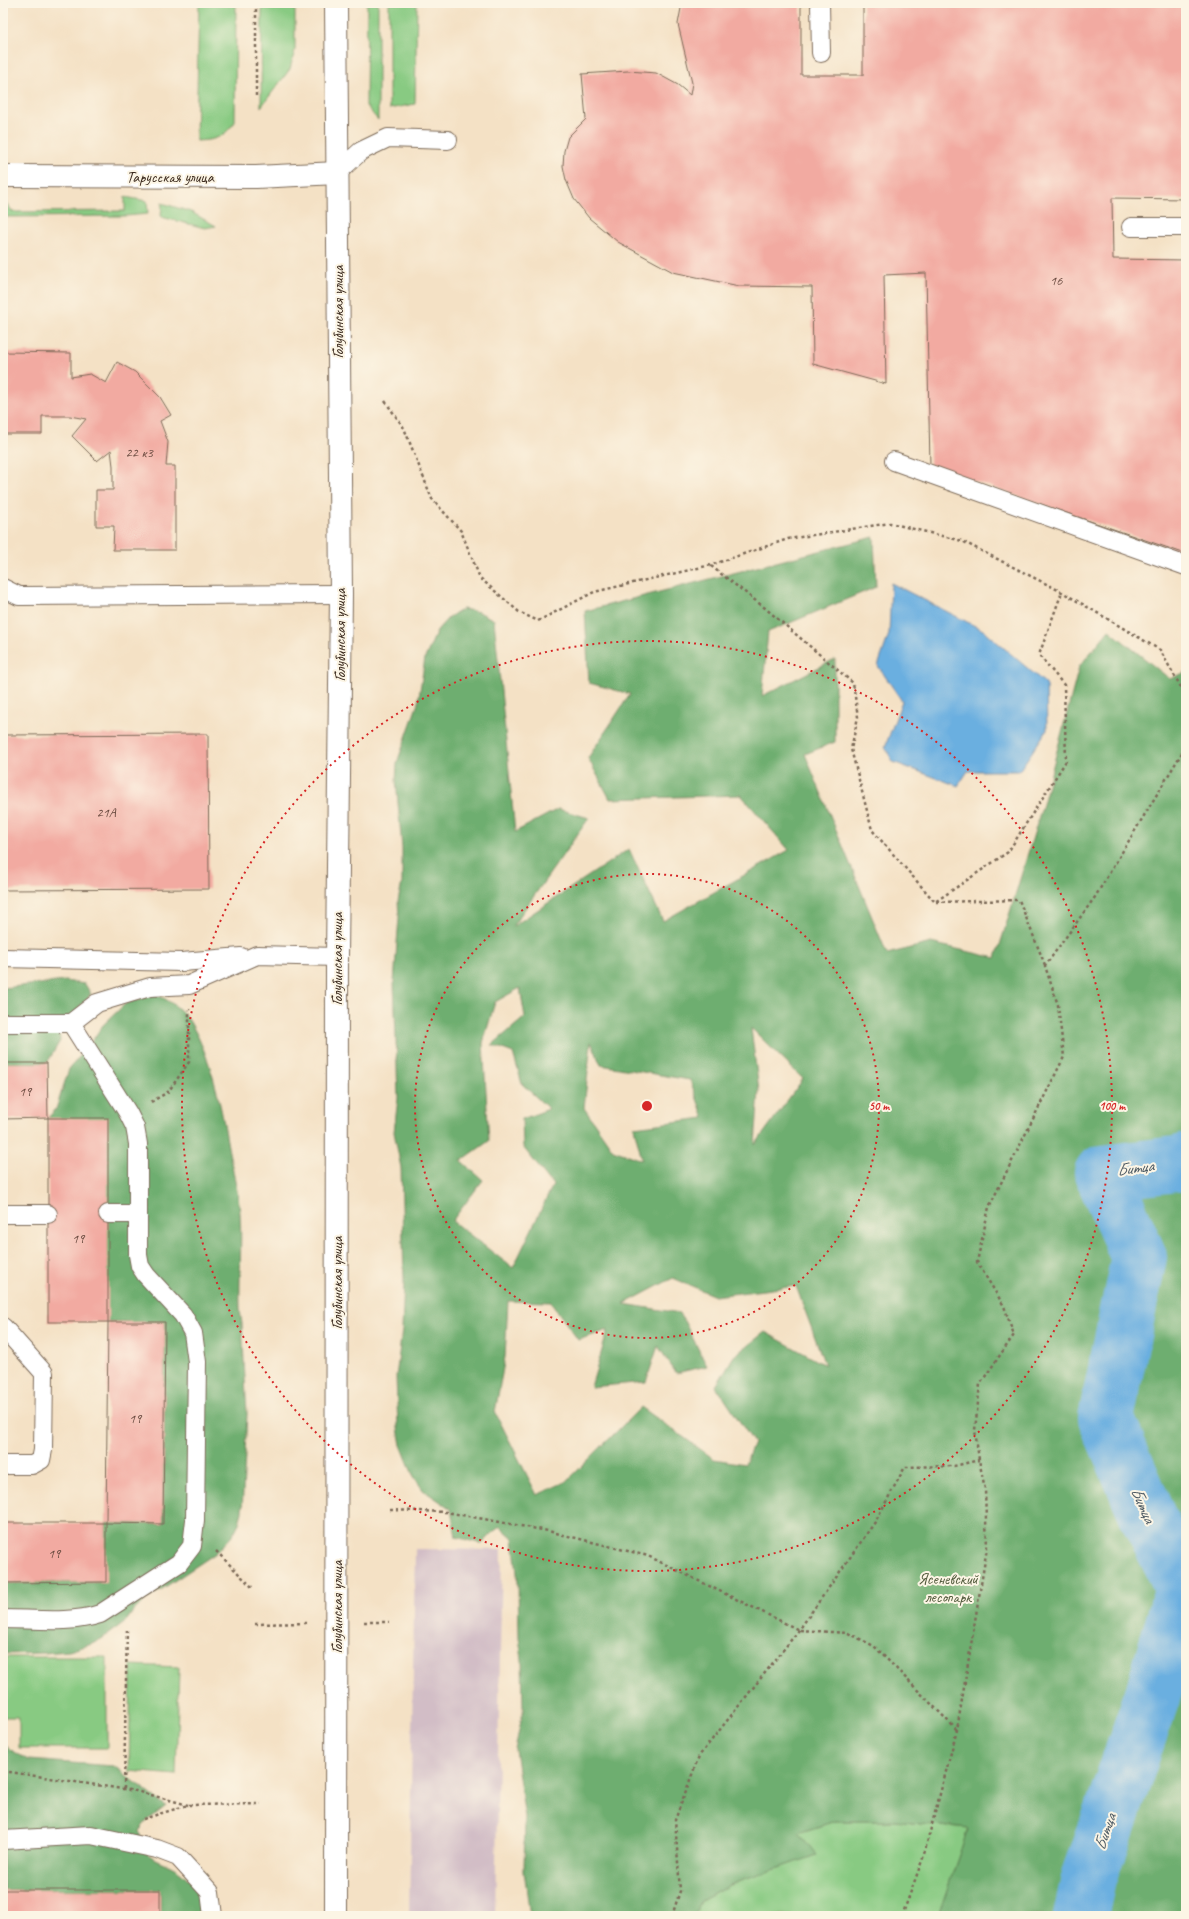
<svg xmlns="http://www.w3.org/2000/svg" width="1189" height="1919" viewBox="0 0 1189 1919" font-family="Caveat,sans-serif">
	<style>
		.industrial { fill: #d2bdc6 }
		.green { fill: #88ca82; stroke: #627a50 }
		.forest { fill: #6eae70; stroke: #546c47; fill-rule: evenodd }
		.water { fill: #6bafe0; stroke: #536c7f }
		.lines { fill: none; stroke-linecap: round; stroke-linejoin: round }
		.river { stroke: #6bafe0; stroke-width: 56 }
		.building { fill: #f2aaa1 }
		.lane-casing { stroke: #7c6a58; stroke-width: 20 }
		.secondary-casing { stroke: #7c6a58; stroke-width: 24 }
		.path { stroke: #7c6a58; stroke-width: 2.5; stroke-dasharray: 3 3; stroke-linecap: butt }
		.lane { stroke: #fff; stroke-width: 18 }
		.secondary { stroke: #fff; stroke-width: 22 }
		.ring { fill: none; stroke: #d62828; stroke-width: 2; stroke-dasharray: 2 4 }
		.labels { text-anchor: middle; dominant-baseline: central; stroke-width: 4; stroke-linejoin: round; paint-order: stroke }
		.number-label { font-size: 14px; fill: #694a3f }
		.street-label { font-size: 16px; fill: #3b2a1e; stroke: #fcf5e5 }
		.park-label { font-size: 16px; fill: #525a3c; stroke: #fcf5e5 }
		.water-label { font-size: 17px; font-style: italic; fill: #4c5962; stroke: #fcf5e5 }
		.centre { fill: #d62828; stroke: #fcf5e5; stroke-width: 2 }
		.ring-label { font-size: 12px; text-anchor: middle; font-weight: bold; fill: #d62828; stroke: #fcf5e5; stroke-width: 4; stroke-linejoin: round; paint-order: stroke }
	</style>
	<rect width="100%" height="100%" fill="#fcf5e5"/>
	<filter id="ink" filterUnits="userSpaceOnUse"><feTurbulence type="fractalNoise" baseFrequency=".025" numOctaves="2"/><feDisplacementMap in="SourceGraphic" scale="8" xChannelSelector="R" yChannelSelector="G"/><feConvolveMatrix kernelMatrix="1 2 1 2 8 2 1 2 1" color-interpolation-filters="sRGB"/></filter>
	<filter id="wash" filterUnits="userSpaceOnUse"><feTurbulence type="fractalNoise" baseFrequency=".012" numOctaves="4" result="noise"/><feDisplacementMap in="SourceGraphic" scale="16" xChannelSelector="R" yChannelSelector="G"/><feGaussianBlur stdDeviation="0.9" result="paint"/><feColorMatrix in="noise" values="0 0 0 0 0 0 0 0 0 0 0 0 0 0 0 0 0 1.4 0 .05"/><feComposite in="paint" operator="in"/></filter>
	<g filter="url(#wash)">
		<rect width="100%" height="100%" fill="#f4e1c5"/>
		<!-- industrial -->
		<path class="industrial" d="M415 1549 502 1550 495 1916H409Z"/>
		<!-- green -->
		<g class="green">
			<path d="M199 3H236L235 122C223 138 216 140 196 141Z"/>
			<path d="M262 3H295V50L290 69 261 107Z"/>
			<path d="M367 3H378V120L366 106Z"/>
			<path d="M389 3H417L415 104 389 109Z"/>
			<path d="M125 197 147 201 148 214 126 216 3 217V199L13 212 125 211Z"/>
			<path d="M162 203 191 212 216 226 205 228 161 217Z"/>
			<path d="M3 1657H107V1748H19V1717H3Z"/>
			<path d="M131 1665 179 1667 176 1775 129 1771Z"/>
			<path d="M835 1821H895L968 1829 938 1916H694L701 1901 730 1885 815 1855 798 1833Z"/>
		</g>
		<!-- forest -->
		<g class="forest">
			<path d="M874 537 876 587 768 632 762 696 835 659V742L805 754 887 954 931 943 996 958 1043 804 1079 667 1109 630 1170 679 1186 672V1916H938L968 1829 895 1821H835L798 1833 816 1855 730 1885 701 1901 694 1916H530L524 1871 525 1818 515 1750 523 1710 522 1660 519 1637 518 1582 513 1538 500 1526 482 1544 456 1537 451 1509 423 1490 413 1475 401 1445 398 1428 396 1377 402 1330 404 1280 401 1168 394 1132 398 1098 394 982 399 917 398 901 402 883V848L396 780 397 763 418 703 425 658 438 629 449 617 463 609 479 612 494 620 515 832 558 809 589 818 512 927 629 849 663 921 789 850 741 795 610 799 588 758 630 694 589 683 585 611ZM520 988 525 1017 492 1045 513 1053 522 1084 549 1109 522 1119 523 1147 553 1185 513 1268 452 1221 483 1180 461 1161 489 1141 483 1043 495 1002ZM751 1028 803 1079 755 1145 759 1091ZM591 1042 601 1065 690 1080 704 1118 634 1127 642 1160 613 1150 584 1108ZM673 1278 715 1296 796 1286 825 1365 765 1332 734 1356 716 1386 754 1443 745 1464 714 1459 641 1407 567 1481 537 1495 495 1412 505 1357 508 1301 551 1302 578 1340 608 1330 591 1387 646 1382 658 1346 676 1373 707 1366 680 1313 624 1304Z"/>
			<path d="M65 981 85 984 91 994 59 1030 60 1041 47 1063H3V988Z"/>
			<path d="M155 994C169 1000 182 1009 190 1022 210 1054 221 1104 227 1141 231 1165 238 1188 240 1213 242 1245 239 1278 240 1310L242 1324 247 1414 242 1512 239 1523 233 1535 216 1553 153 1595 134 1610 127 1620 103 1638 92 1644 69 1651 44 1653 3 1654V1583L105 1582 106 1523 163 1524 165 1322H108L48 1118 56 1109 69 1069 91 1043 102 1026 125 1004Z"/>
			<path d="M3 1745 28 1760 114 1766 166 1806 146 1822 139 1831C145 1866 161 1856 183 1874 196 1885 203 1901 210 1916H160V1890H3Z"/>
		</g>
		<!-- water -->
		<path class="water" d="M891 583 983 630 1046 684 1047 730 1019 771H968L958 786 893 762 885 747 902 701 878 666 889 634Z"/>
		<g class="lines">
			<!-- river -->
			<path class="river" d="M1081 1916 1089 1879 1154 1691 1183 1587 1148 1517 1106 1418 1139 1257 1102 1173 1184 1163 1186 1161"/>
		</g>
		<g id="blocks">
			<!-- building -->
			<g class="building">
				<path d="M682 3H801V75H863V3H1186V199L1112 198 1113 259 1186 260V554L930 466 926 273 884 275 886 384 813 364 812 287 739 286 673 272 618 242 589 218 574 199 566 180 563 166 564 151 568 137 586 119 582 74 628 71 656 73 678 85 690 95 692 83 678 24Z"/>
				<path d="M3 352 71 353V377L90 374 106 383 117 362 135 372 160 397 171 415 160 421 168 442 166 466H175V550H113L114 526H96V490H113V466L111 450 97 461 72 436 86 419 70 416H42V434H5V416H3Z"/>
				<path d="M208 734 209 889 3 890V735Z"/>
				<path d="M3 1063H47L48 1118 3 1119Z"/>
				<rect x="48" y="1118" width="60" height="204"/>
				<path d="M108 1322H165L163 1524 106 1523V1582L3 1583V1523H106Z"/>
				<rect x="3" y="1890" width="157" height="26"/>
			</g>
		</g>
	</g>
	<g filter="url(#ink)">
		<use href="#blocks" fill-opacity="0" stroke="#7c6a58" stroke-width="1"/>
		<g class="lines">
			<defs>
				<g id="lane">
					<path d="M820 3 821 53"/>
					<path d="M337 173 361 151 388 138 448 140"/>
					<path d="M1131 227H1186"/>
					<path d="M894 461 1186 566"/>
					<path d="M3 588 19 596 341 594"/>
					<path d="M3 958 182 962 241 957"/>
					<path d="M3 1023H71L97 1003 150 987 189 985 257 955 337 957"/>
					<path d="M3 1214H48"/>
					<path d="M108 1214H138"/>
					<path d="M3 1327 44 1373 43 1450 41 1460 32 1465H3"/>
					<path d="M3 1619C34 1619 70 1624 100 1614L179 1563 192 1546 195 1520 197 1362 193 1333 183 1315 146 1275 140 1266 138 1255V1144L135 1127 128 1113 71 1023"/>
					<path d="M3 1840 91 1835 157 1849 178 1857 210 1892 213 1916"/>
				</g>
				<g id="secondary">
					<path d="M336 3 341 594 337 957 336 1916"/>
					<path d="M3 176 256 177 337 173"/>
				</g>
			</defs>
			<!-- lane casing -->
			<use href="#lane" class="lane-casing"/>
			<!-- secondary casing -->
			<use href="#secondary" class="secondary-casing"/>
			<!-- path -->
			<g class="path">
				<path d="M256 3V99"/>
				<path d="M385 401 404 428 432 499 461 531 480 578 519 612 538 621 594 592 711 565 788 539 890 523 962 541 1062 592 1160 650 1186 696"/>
				<path d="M711 566 765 608 853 683 858 717 851 749 872 830 935 902 1008 852 1066 761 1064 685 1039 655 1062 592"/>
				<path d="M936 902 1019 900 1045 965"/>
				<path d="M151 1102 168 1092 189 1062V1009"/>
				<path d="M390 1510 446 1512 548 1531 648 1556 799 1630 848 1633 874 1646 957 1730"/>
				<path d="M216 1551 254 1589"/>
				<path d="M364 1622H389"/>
				<path d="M255 1624 309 1623"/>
				<path d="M3 1771 136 1791 188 1805"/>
				<path d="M124 1789 127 1627"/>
				<path d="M143 1819 188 1805 261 1804"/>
				<path d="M672 1916 680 1891 675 1820 699 1756 799 1630 875 1522 905 1467 954 1466 979 1460"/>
				<path d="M902 1916 923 1858 957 1730 987 1548 985 1489 979 1460 975 1430 980 1384 1014 1335 1004 1306 977 1262 989 1207 1064 1057 1058 1005 1045 966 1095 897 1186 746"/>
			</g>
			<!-- lane -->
			<use href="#lane" class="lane"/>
			<!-- secondary -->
			<use href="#secondary" class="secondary"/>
		</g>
	</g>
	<!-- distance rings -->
	<g class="ring">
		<circle cx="647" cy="1106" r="232"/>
		<circle cx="647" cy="1106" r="465"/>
	</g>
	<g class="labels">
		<!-- number labels -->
		<g class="number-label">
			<text x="1056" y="280">16</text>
			<text x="139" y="452">22 к3</text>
			<text x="106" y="812">21А</text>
			<text x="25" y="1091">19</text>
			<text x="78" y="1238">19</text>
			<text x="135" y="1418">19</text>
			<text x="54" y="1553">19</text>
		</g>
		<!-- street labels -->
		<g class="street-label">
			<text x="170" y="177">Тарусская улица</text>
			<text transform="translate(338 312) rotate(-90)">Голубинская улица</text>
			<text transform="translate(340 635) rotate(-90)">Голубинская улица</text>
			<text transform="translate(337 959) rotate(-90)">Голубинская улица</text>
			<text transform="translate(337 1283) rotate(-90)">Голубинская улица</text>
			<text transform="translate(337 1607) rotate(-90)">Голубинская улица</text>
		</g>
		<!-- park labels -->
		<g class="park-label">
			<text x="948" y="1579">Ясеневский<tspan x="948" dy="18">лесопарк</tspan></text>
		</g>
		<!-- water labels -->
		<g class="water-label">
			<text transform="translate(1135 1168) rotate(-8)">Битца</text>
			<text transform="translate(1143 1505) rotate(66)">Битца</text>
			<text transform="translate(1105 1832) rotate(-71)">Битца</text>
		</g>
	</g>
	<circle cx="647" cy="1106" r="6" class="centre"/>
	<g class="ring-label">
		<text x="879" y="1110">50 m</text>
		<text x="1112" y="1110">100 m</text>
	</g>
	<!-- margin -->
	<rect width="1189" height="1919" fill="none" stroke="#fcf5e5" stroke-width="16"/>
</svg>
